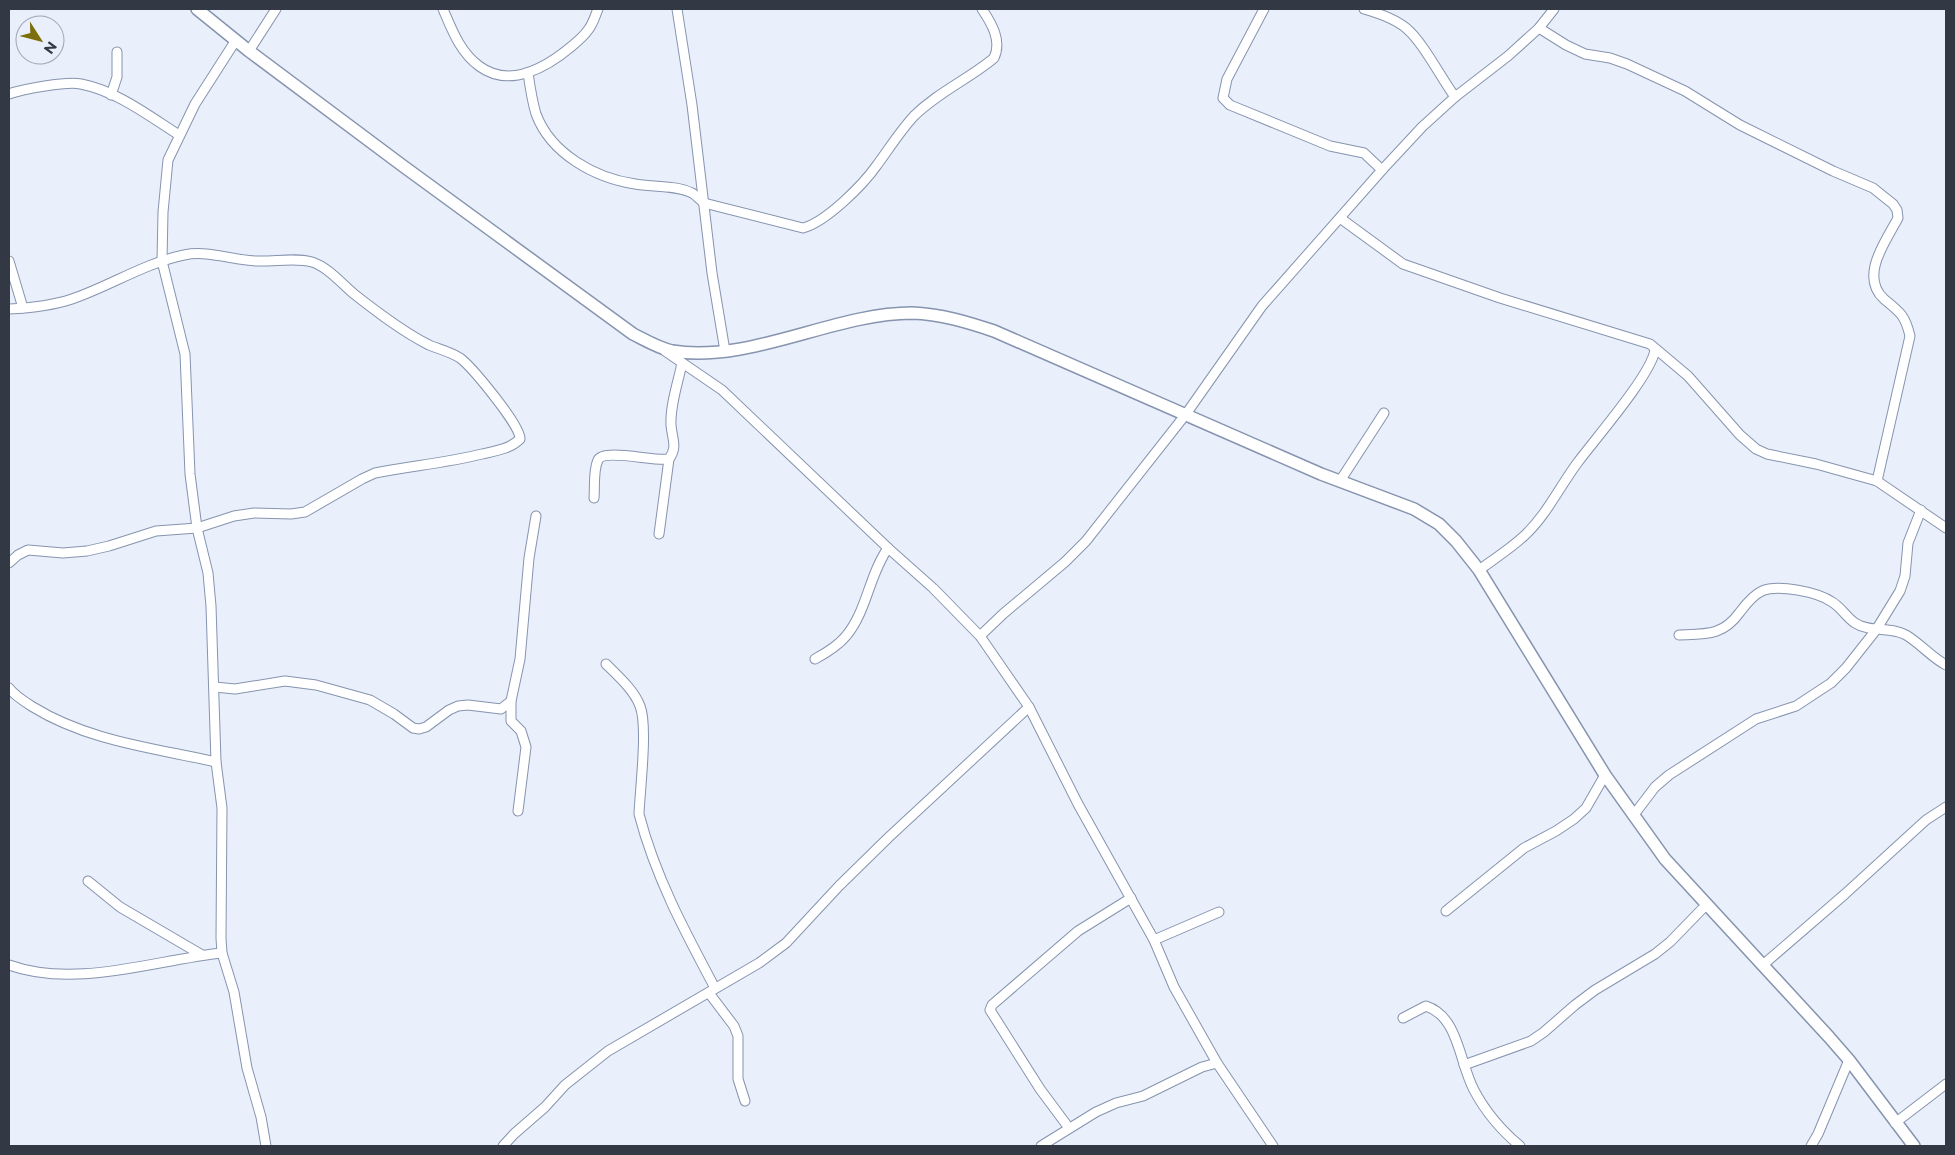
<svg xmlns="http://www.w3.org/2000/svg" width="1955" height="1155" viewBox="0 0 1955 1155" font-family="Montserrat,sans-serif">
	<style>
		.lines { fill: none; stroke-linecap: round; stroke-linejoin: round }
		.minor-casing { stroke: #8694af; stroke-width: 11 }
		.major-casing { stroke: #8694af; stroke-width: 14 }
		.minor { stroke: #fff; stroke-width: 9 }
		.major { stroke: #fff; stroke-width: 11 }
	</style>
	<rect width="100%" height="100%" fill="#e9effb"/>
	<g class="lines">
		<defs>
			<g id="minor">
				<path d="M443 9C452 30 460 52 479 66 510 89 547 67 572 46 578 41 584 36 588 30 593 24 595 16 598 9"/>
				<path d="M677 9 692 105 712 273 725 351"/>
				<path d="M1264 9 1227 79 1223 98 1230 105 1330 146 1364 153 1382 170"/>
				<path d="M1364 9C1378 13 1394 18 1406 28 1423 42 1441 78 1455 97"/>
				<path d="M1539 28 1566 45 1585 54 1610 58 1627 64 1685 91 1740 125 1833 171 1873 188 1893 204 1897 210 1898 218C1886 241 1859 276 1884 299 1900 312 1905 315 1910 336L1877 481"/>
				<path d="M236 40 195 104 168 160 163 212 162 261 185 354 190 474 197 528 208 573 211 606 216 762 222 808 221 938 222 953 234 992 247 1068 261 1117 266 1146"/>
				<path d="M249 51 276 9"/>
				<path d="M528 73C530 87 532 101 536 114 551 154 595 178 635 184 652 187 676 185 692 193 696 195 700 200 704 203L803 228C826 222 863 185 877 165 889 149 900 131 914 116 938 92 969 79 994 58 1002 41 992 24 982 9"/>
				<path d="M9 94C23 89 67 81 81 84 117 91 149 116 179 135"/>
				<path d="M111 95 117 77V52"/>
				<path d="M1340 218 1403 264 1500 298 1650 344 1688 376 1740 435 1756 449 1767 454 1816 464 1877 481 1946 528"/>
				<path d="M9 261 23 308"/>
				<path d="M9 309C30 308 51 306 72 299 110 286 145 263 184 255 208 250 232 260 256 261 274 262 295 257 312 262 328 267 342 284 354 294 377 312 403 332 429 345 439 349 451 352 460 358 472 367 521 426 520 439 510 449 495 451 482 454 446 463 410 466 375 473L362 479 305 512 291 514 254 513 234 516 197 528 156 531 109 546 87 551 63 553 28 550 18 555 9 563"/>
				<path d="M665 351 722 390 888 548 933 588 980 636 1029 707 1078 804 1154 940 1174 987 1217 1063 1273 1146"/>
				<path d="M1340 481 1384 413"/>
				<path d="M594 498C595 487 593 470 598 460 604 448 655 462 669 459 678 447 672 439 671 425 670 405 678 383 682 363"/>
				<path d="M659 534 669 459"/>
				<path d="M1479 570C1494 559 1510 549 1524 536 1546 516 1560 486 1578 462 1595 439 1651 375 1655 350"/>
				<path d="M1679 635C1706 634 1723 636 1740 612 1746 604 1753 595 1762 591 1778 584 1818 592 1832 602 1841 607 1846 617 1855 623 1870 633 1891 626 1906 635 1921 644 1931 657 1946 665"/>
				<path d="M980 636 1003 614 1065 562 1086 541 1186 414 1262 306 1382 170 1422 127 1455 97 1508 56 1539 28 1554 9"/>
				<path d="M815 659C826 653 838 646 846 636 867 611 869 575 888 548"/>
				<path d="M606 664C618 676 634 690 640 706 648 726 640 789 639 814 655 876 685 932 715 988"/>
				<path d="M215 687 235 689 285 681 316 685 370 700 394 714 413 728 419 729 426 727 449 710 458 706 468 705 501 709 511 701 520 659 529 558 536 516"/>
				<path d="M9 688C15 696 25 702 33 707 88 741 154 748 216 762"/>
				<path d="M511 701V721L521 731 526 747 518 811"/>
				<path d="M1633 816 1655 787 1669 775 1756 719 1796 706 1831 683 1846 668 1876 630 1900 591 1905 576 1908 543 1921 510"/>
				<path d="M88 881 120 907 202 955"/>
				<path d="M1446 911 1524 848 1556 831 1574 819 1586 808 1605 775"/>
				<path d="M1154 940 1219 912"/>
				<path d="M1764 964 1845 894 1926 820 1946 807"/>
				<path d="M9 965C76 989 154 960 222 953"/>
				<path d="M709 993 734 1026 738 1036V1079L745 1101"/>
				<path d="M1403 1018 1426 1006C1459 1017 1459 1062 1474 1090 1485 1111 1501 1130 1520 1146"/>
				<path d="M1464 1065 1531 1041 1544 1032 1575 1005 1595 990 1655 954 1670 942 1707 904"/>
				<path d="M1895 1123 1946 1084"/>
				<path d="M1069 1128 1040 1089 990 1010 992 1005 1078 931 1131 898"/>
				<path d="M503 1146 514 1134 545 1107 565 1085 608 1051 759 963 786 943 839 886 889 837 1029 707"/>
				<path d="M1041 1146 1096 1112 1116 1103 1143 1096 1202 1067 1217 1063"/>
				<path d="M1811 1146 1818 1134 1849 1060"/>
			</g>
			<path id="major" d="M197 9 249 51 403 166 633 334C645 340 658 348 672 351 749 364 834 313 912 313 941 314 967 322 994 331L1321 474 1414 509 1439 524 1456 541 1479 570 1605 775 1665 859 1829 1037 1849 1060 1914 1146"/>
		</defs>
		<!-- minor casing -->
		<use href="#minor" class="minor-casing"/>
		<!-- major casing -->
		<use href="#major" class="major-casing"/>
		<!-- minor -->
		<use href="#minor" class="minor"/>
		<!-- major -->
		<use href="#major" class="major"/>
	</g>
	<!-- border -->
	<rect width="1955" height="1155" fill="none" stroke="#323844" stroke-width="20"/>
	<!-- north arrow -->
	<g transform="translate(40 40) rotate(126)"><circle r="24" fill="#e9effb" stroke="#a0a6b2"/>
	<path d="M0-4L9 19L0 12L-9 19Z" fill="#7c6e0a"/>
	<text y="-8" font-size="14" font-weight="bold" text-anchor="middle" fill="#323844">N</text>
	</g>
</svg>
